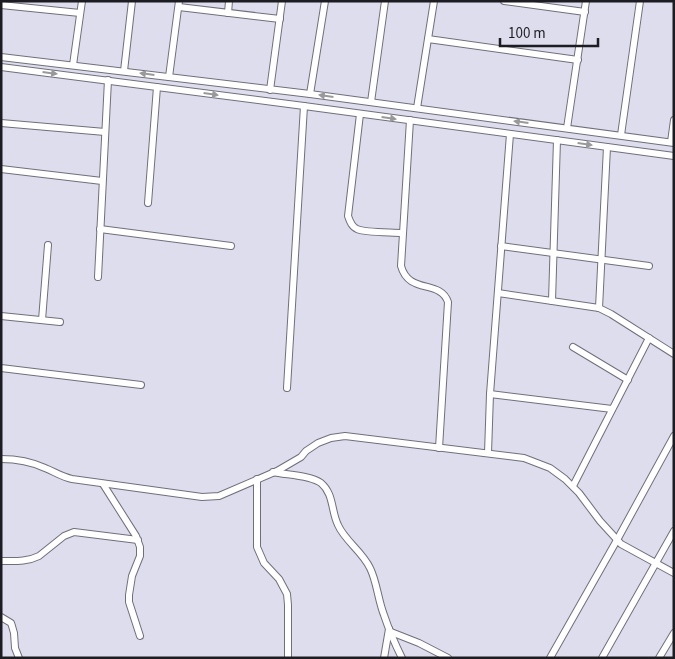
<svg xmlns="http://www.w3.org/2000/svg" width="675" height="659" viewBox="0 0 675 659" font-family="'Source Sans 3',sans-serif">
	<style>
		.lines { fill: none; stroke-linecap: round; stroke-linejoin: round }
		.minor-casing { stroke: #6f6f7c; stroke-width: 8 }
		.minor { stroke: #fff; stroke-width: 6 }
		.oneway { fill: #99999c }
	</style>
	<rect width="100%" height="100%" fill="#dddded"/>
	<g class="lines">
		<defs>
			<g id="minor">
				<path d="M504 1 585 12"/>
				<path d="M1 5 80 13"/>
				<path d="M179 7 280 19"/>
				<path d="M228 13 229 1"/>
				<path d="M428 39 578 60"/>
				<path d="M1 57 310 94 674 143"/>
				<path d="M73 65 82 1"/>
				<path d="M1 67 304 106 674 156"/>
				<path d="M124 71 132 1"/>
				<path d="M169 77 179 1"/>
				<path d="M270 90 282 1"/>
				<path d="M310 94 325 1"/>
				<path d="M371 102 385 1"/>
				<path d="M417 108 434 1"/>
				<path d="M360 114 348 216C350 222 352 227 357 229 365 233 393 232 402 233"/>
				<path d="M410 120 401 266C409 295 440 279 448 302L439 448"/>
				<path d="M1 123 105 132"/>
				<path d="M567 128 586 1"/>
				<path d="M621 135 640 1"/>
				<path d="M671 142 674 120"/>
				<path d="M1 169 102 181"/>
				<path d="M148 203 157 87"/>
				<path d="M100 229 231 246"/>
				<path d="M501 246 649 266"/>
				<path d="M98 277 108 80"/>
				<path d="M498 293 599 308 611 314 674 354"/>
				<path d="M552 301 557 140"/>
				<path d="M599 308 607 147"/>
				<path d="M1 316 60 322"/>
				<path d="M42 320 48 245"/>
				<path d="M573 347 628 380"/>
				<path d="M1 368 141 385"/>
				<path d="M287 388 304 106"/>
				<path d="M490 394 612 409"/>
				<path d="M488 453 490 394 510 134"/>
				<path d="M1 459C16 459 32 462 45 468 55 472 62 477 72 479L202 497 219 496 277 471 301 457 306 451 318 443 331 438 345 436 524 458 550 468 565 479 579 493 600 521 621 544 674 573"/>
				<path d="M273 472C286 475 310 475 321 483 334 494 331 511 338 525 345 541 362 551 370 568 377 582 378 600 384 615 389 630 395 644 402 658"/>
				<path d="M257 479V547L264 563 279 579 287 594 288 605V658"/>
				<path d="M103 484 136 536 140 547V556L132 576 129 595V602L140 636"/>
				<path d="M573 486 649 338"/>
				<path d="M1 561C15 561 27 562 39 556L64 536 74 532 138 540"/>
				<path d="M1 617 11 623 12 626 14 633 15 648 19 658"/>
				<path d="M391 632 419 643 448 658"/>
				<path d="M384 658 389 629"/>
				<path d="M550 658 617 540 674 436"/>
				<path d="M602 658 674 531"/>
				<path d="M659 658 674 633"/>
			</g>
		</defs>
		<!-- minor casing -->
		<use href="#minor" class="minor-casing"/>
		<!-- minor -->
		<use href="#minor" class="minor"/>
	</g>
	<!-- one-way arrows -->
	<defs><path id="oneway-solid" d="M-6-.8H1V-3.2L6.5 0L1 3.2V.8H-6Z" transform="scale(1.25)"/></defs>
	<g class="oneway">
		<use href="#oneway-solid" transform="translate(50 73) rotate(7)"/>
		<use href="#oneway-solid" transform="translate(147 74) rotate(-173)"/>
		<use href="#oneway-solid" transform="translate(211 94) rotate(8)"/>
		<use href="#oneway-solid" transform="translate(326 96) rotate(-172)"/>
		<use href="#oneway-solid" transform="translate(389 118) rotate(8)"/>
		<use href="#oneway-solid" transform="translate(521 122) rotate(-173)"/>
		<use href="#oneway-solid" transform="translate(585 144) rotate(8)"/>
	</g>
	<!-- border -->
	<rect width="675" height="659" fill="none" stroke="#1c1c22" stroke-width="5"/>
	<!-- scale -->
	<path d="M500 38v8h98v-8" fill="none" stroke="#1c1c22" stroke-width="2.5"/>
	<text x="508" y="38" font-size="15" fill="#1c1c22" stroke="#dddded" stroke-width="4" paint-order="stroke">100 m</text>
</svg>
